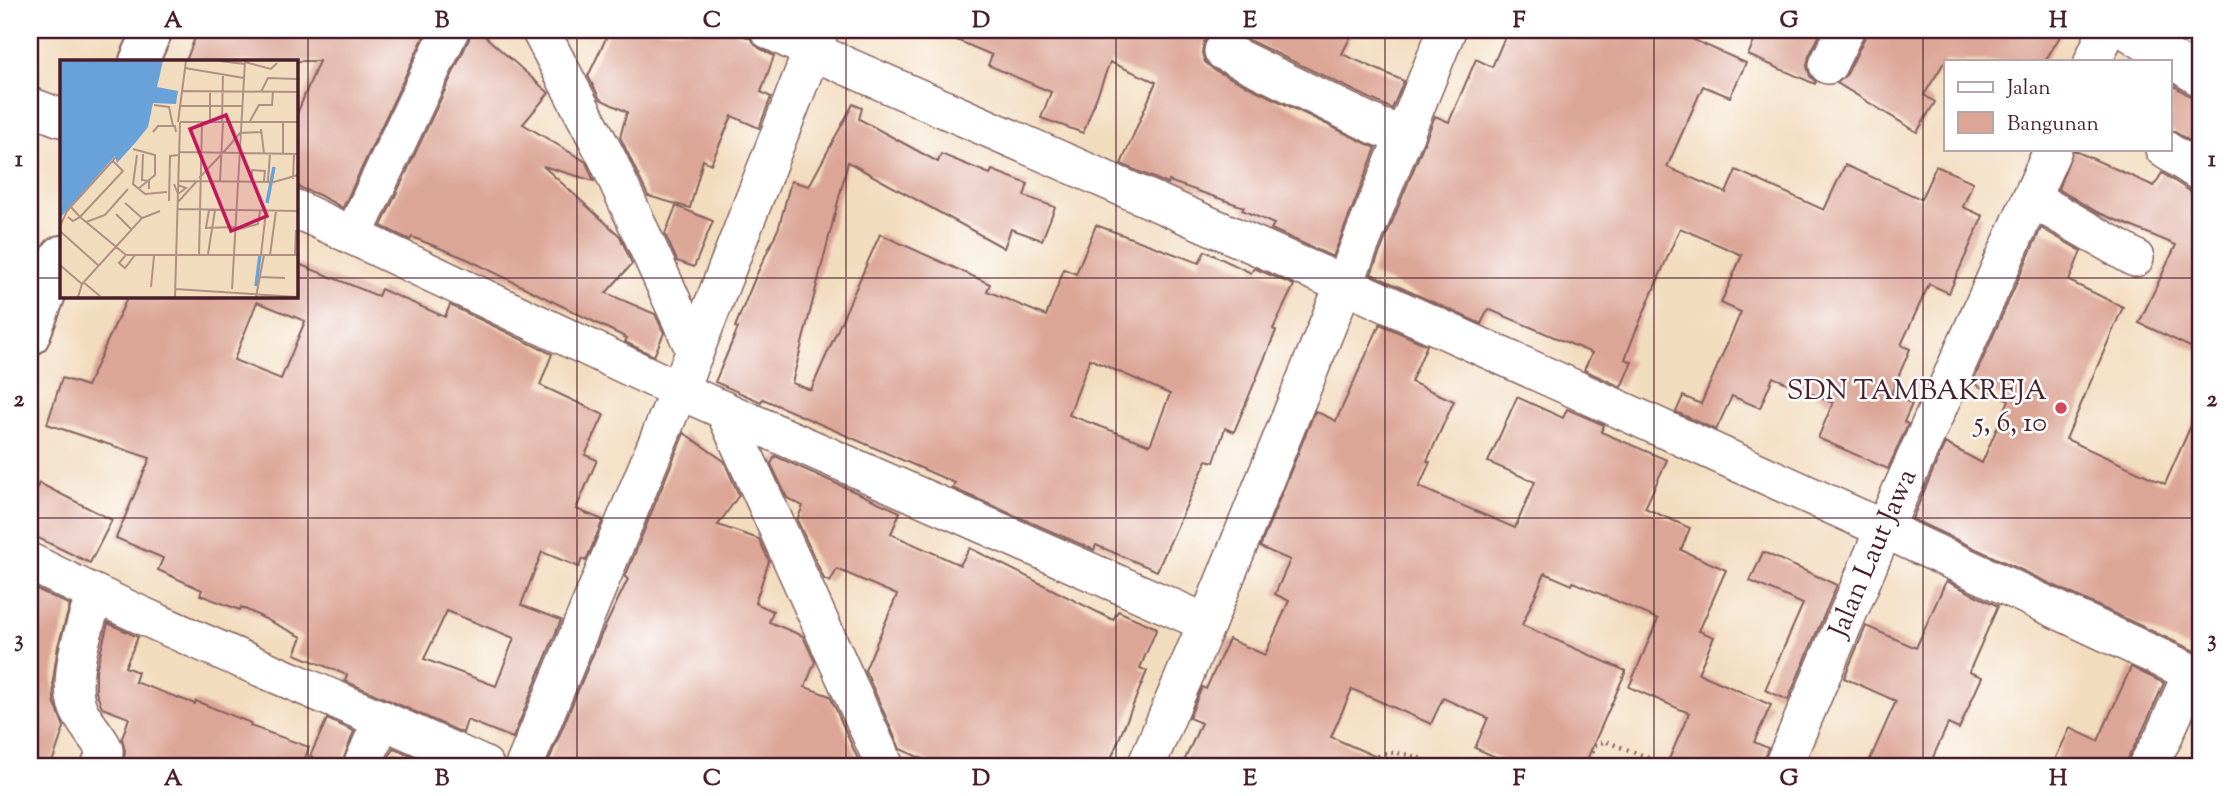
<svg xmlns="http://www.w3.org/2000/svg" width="2231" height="796" viewBox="0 0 2231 796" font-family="'Sorts Mill Goudy',serif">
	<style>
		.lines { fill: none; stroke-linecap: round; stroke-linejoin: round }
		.canal { stroke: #68a2d8; stroke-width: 33 }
		.building { fill: #dca696; fill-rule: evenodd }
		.minor-casing { stroke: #85615e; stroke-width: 40 }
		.trunk-casing { stroke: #85615e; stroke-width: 42 }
		.path { stroke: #85615e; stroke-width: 4.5; stroke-dasharray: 2 5; stroke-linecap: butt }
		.minor { stroke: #fff; stroke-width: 37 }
		.trunk { stroke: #fff; stroke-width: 38 }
		.grid { fill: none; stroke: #4a1f2b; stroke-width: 2; stroke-opacity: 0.55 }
		.poi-dot { fill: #d1495b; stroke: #fff; stroke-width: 2.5 }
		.labels { text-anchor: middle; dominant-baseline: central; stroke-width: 5; stroke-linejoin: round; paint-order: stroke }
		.poi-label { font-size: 28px; fill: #4a1f2b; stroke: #fff; text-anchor: end }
		.street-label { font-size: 28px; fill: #4a1f2b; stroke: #fff }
		.inset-river { fill: none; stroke: #68a2d8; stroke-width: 3.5 }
		.inset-road { fill: none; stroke: #af9083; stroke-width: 2 }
		.view { fill: #c2185b; fill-opacity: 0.15; stroke: #c2185b; stroke-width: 3.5 }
		.inset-edge { fill: none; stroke: #4a1f2b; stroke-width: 3.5 }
		.neatline { fill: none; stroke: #4a1f2b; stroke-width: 2.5 }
		.grid-label { font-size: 23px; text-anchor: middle; font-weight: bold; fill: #4a1f2b }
	</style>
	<rect width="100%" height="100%" fill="#fff"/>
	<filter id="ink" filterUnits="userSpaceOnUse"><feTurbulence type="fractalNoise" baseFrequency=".0143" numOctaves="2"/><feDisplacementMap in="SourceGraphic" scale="14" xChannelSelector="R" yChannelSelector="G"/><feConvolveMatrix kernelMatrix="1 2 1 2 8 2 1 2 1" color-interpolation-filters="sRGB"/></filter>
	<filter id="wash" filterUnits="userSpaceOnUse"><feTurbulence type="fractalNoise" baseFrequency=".00686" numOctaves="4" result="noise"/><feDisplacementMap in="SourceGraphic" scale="28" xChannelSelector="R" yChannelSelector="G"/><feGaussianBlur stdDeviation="1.57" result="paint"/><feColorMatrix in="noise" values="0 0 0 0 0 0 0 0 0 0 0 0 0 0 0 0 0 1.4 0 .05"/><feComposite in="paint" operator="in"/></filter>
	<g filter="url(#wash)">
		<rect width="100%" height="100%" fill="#f2dcbe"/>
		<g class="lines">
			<!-- canal -->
			<path class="canal" d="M2163 30 2201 56"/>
		</g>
		<g id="blocks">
			<!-- building -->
			<g class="building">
				<path d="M198 30H427L343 208 319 195 296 186V116L319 61H186Z"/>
				<path d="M471 30H478L549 93 523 124 586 162 594 181 543 166 620 236 632 264 606 293 655 314 664 333 654 356 625 342 627 338 467 259 412 237 410 240 381 226 469 39Z"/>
				<path d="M610 30H729L750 38 759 48 774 56 761 92 771 97 759 128 732 116 711 164 703 160 690 208 648 196 620 137 627 112 600 99 588 76Z"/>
				<path d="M933 30H1354L1342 54 1404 81 1392 109 1232 32 1222 30 1212 33 1204 42 1202 53 1205 62 1214 70 1376 148 1333 257 1271 229 1274 224 1242 210 1244 207 1169 181 1168 184 1121 164 1156 82 1110 62 1083 133 1041 118 1051 92 988 65 992 55Z"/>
				<path d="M1508 30H1687L1685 36 1746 63 1730 97 1703 86 1667 167 1726 193 1736 170 1824 210 1845 165 1921 199 1936 166 1973 182 1963 207 1983 216 1949 293 1929 284 1901 345 1910 349 1891 394 1912 404 1904 422 1908 424 1888 469 1818 438 1833 403 1773 377 1760 408 1732 396 1716 430 1676 412 1683 396 1701 404 1741 312 1721 303 1742 255 1680 228 1635 333 1625 359 1632 362 1621 387 1584 370 1592 353 1488 309 1481 324 1371 274 1435 116 1449 122 1476 59 1492 67Z"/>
				<path d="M1759 30H1822L1809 56 1807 66 1810 76 1816 82 1815 84 1748 55Z"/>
				<path d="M1866 30H2064L2045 61H1945L1924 95 1935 102 1917 132 1837 83 1847 74 1864 39Z"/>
				<path d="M2174 86 2190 96 2201 99V148L2170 129V93Z"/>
				<path d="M853 104 862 108 859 119 938 162 941 154 990 174 992 170 1028 184 1024 196 1055 207 1042 240 1011 229 1004 248 848 162 792 383 811 390 880 234 990 284 987 291 1046 316 1064 269 1076 274 1096 225 1199 263 1205 251 1251 273 1254 268 1294 285 1273 329 1276 331 1234 432 1225 428 1214 462 1207 460 1157 571 1096 545 1094 550 952 488 955 483 763 399 761 402 715 382 738 328 735 327 755 278 779 227 791 181 809 186ZM1090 359 1170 394 1150 445 1069 415Z"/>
				<path d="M2073 150 2154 186 2162 173 2190 191 2201 194V352L2139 323 2176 245 2097 212 2058 189Z"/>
				<path d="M676 206 713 221 694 267 677 261 665 234Z"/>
				<path d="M2041 228 2081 251 2069 281 2123 307 2066 439 2165 484 2201 403V654L1912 519 1945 443 1982 463 2009 400 1972 383Z"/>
				<path d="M296 263 378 296 381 289 445 317 450 305 552 354 540 385 604 415 585 455 597 460 576 509 603 520 586 561 582 559 579 567 542 552 521 605 561 620 513 738 467 720 463 733 345 681 347 675 295 654 302 637 241 607 240 610 200 595 202 590 158 570 163 558 116 538 150 458 47 424 62 378 87 386 128 296H296ZM257 302 305 321 281 379 234 360ZM447 611 514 638 496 686 424 659Z"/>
				<path d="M1380 324 1427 345 1411 382 1454 401 1427 461 1430 462 1419 487 1515 528 1535 482 1488 462 1517 397 1563 418 1567 409 1604 425 1601 432 1667 460 1645 508 1690 528 1681 550 1726 570 1699 631 1714 637 1698 673 1771 705 1754 742 1768 748 1762 766H1666L1689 713 1629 687 1658 619 1573 582 1572 585 1545 573 1522 625 1626 671 1584 766H1516L1475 748 1488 718 1443 698 1431 724 1352 689 1331 737 1397 766H1182L1201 723 1189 718 1202 687 1206 689 1229 639 1265 655 1289 601 1275 594 1290 560 1260 547 1315 411 1336 421Z"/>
				<path d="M684 433 724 461 739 495 718 525 759 539 769 561 755 603 773 611 769 622 803 636 815 662 805 687 830 696 861 766H562L549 760 601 635 628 579 625 577Z"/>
				<path d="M775 456 900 512 891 534 960 565 970 548 1113 620 1118 611 1157 628 1140 668 1147 671 1108 766H939L900 749 865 670 897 595 837 569 830 582 824 579 797 520 803 506 787 498 771 464Z"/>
				<path d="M39 483 112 520 90 563 30 534V503Z"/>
				<path d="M1763 552 1837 585 1788 700 1765 690 1803 604 1750 581Z"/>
				<path d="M1946 581 1998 606 1969 672 1982 677 1959 729 1948 724 1929 766H1867L1896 701 1844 678 1866 626 1916 648Z"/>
				<path d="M30 586 70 605 58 646 53 680 54 701 64 727 51 766H30Z"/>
				<path d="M108 623 138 637 125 667 138 672 135 682 195 704 196 701 251 723 250 726 309 747 302 766H123L125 751 122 738 129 718 102 708 96 692V670Z"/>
				<path d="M2131 667 2164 683 2143 730 2129 756 2126 766H2052L2070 728 2098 741Z"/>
				<path d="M327 719 354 731 341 766H332L310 756Z"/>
				<path d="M393 748 420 759 435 766H385Z"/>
			</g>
		</g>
	</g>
	<g filter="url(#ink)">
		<use href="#blocks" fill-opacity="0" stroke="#85615e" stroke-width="2"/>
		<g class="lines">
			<defs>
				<g id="minor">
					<path d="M540 30 608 160 695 351"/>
					<path d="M769 30 812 51 1343 284 1884 529 2201 677"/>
					<path d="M2126 30 2201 78"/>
					<path d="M2196 30 2201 33"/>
					<path d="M1223 51 1379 127 1405 135"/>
					<path d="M2093 61 2107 30"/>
					<path d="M1828 65 1845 30"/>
					<path d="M30 106 61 118"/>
					<path d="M2164 149 2201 173"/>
					<path d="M2031 198 2135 258"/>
					<path d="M296 209 678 390 1207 623"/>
					<path d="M353 236 450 30"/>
					<path d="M724 410 885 766"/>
					<path d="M30 562C178 637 334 696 485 766"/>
					<path d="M95 594C85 626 66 677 78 708 82 720 103 743 104 750 105 756 102 761 100 766"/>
					<path d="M362 766 382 719"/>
					<path d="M524 766 695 351 820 30"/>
					<path d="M1146 766 1207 623 1447 30"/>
					<path id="s1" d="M1783 766 1884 529 2053 149"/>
					<path d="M2147 766 2162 740 2192 673"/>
				</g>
				<g id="trunk">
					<path d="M139 61 153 30"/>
					<path d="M30 336 61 255"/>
				</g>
			</defs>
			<!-- minor casing -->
			<use href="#minor" class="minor-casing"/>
			<!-- trunk casing -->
			<use href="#trunk" class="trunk-casing"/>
			<!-- path -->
			<g class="path">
				<path d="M1368 766C1383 740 1419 759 1442 766"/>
				<path d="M1587 766 1595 746 1605 741 1670 766"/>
			</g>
			<!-- minor -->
			<use href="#minor" class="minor"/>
			<!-- trunk -->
			<use href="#trunk" class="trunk"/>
		</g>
	</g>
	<!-- grid -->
	<path class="grid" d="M308 30V766M577 30V766M846 30V766M1116 30V766M1385 30V766M1654 30V766M1923 30V766M30 278H61M296 278H2201M30 518H2201"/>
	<!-- markers -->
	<circle class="poi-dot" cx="2061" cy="408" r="7"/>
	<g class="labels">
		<!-- poi labels -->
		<g class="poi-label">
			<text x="2047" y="392">SDN TAMBAKREJA<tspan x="2047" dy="32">5, 6, 10</tspan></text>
		</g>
		<!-- street labels -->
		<g class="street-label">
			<text stroke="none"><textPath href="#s1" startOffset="231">Jalan Laut Jawa</textPath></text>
		</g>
	</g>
	<!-- overview -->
	<g transform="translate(60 60)">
		<rect width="238" height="238" fill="#f2dcbe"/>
		<path d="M0 1H103L97 27 118 31 116 44 93 43 88 67 76 82 57 103 55 96 0 158Z" fill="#68a2d8"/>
		<path class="inset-river" d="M207 143 214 107M196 226 200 195"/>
		<path class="inset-road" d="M160 1 185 4M185 2 211 9 217 3M125 8 184 18M121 31 238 32M150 32V62M201 32 208 18 238 19M94 45 109 47 113 66M119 46H182M190 61 199 45H212L213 32M118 62 126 1M120 62H238M162 62 163 14M223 62V93M201 69 204 93M93 72 98 66H115L116 72M73 89 95 95V115L78 129M119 92 238 94M163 93 180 73 201 72M83 94 82 120 89 121V129M77 95 73 124 85 134 107 132M139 118 161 95M233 119 234 94M118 121 214 122 238 115M160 121 163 62M192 121V110L205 111 204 121M208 121 210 93M114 124 118 134 126 128 118 125M109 141 110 96 119 95M118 142 137 121M65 143 82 158M11 147 20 157 63 111 53 101M117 149 238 151V134M149 150 146 168 176 167M56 154 72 170M8 157 13 161 20 157 66 195H238M26 162 45 155 68 129M0 166 7 151 56 97M176 170 198 164 200 151M0 171 39 206M148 194 155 150M66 195 59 203 65 208 75 195M139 195 142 62M201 195 206 151M210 195 216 151M235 195 236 170M0 205 22 224M200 217 225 218M23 222 40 236M91 227 94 196M115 229 238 237M172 229 185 1M18 237 22 224 82 158 100 151M115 237 120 62M196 237 204 195"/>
		<path class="view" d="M166 55 207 156 171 171 130 69Z"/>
		<rect width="238" height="238" class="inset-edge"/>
	</g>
	<!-- margin -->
	<rect width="2231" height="796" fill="none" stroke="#fff" stroke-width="77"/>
	<!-- legend -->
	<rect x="1944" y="60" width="228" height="91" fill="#ffffff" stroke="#b7a5aa" stroke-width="2"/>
	<rect x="1958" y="82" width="35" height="10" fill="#ffffff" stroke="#b7a5aa" stroke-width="2"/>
	<text x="2007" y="94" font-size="21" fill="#4a1f2b">Jalan</text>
	<rect x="1958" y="112" width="35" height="21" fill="#dca696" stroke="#b7a5aa" stroke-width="2"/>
	<text x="2007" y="130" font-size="21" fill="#4a1f2b">Bangunan</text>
	<rect x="38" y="38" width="2154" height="720" class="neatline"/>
	<g class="grid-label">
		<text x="173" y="27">A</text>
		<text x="442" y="27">B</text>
		<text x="712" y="27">C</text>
		<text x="981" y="27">D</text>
		<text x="1250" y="27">E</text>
		<text x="1519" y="27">F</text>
		<text x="1789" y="27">G</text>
		<text x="2058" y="27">H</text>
		<text x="19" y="166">1</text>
		<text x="2212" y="166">1</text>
		<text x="19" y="406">2</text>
		<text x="2212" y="406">2</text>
		<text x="19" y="646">3</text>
		<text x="2212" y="646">3</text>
		<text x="173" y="785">A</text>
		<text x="442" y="785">B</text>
		<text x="712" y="785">C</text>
		<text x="981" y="785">D</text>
		<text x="1250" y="785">E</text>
		<text x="1519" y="785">F</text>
		<text x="1789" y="785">G</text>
		<text x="2058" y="785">H</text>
	</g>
</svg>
